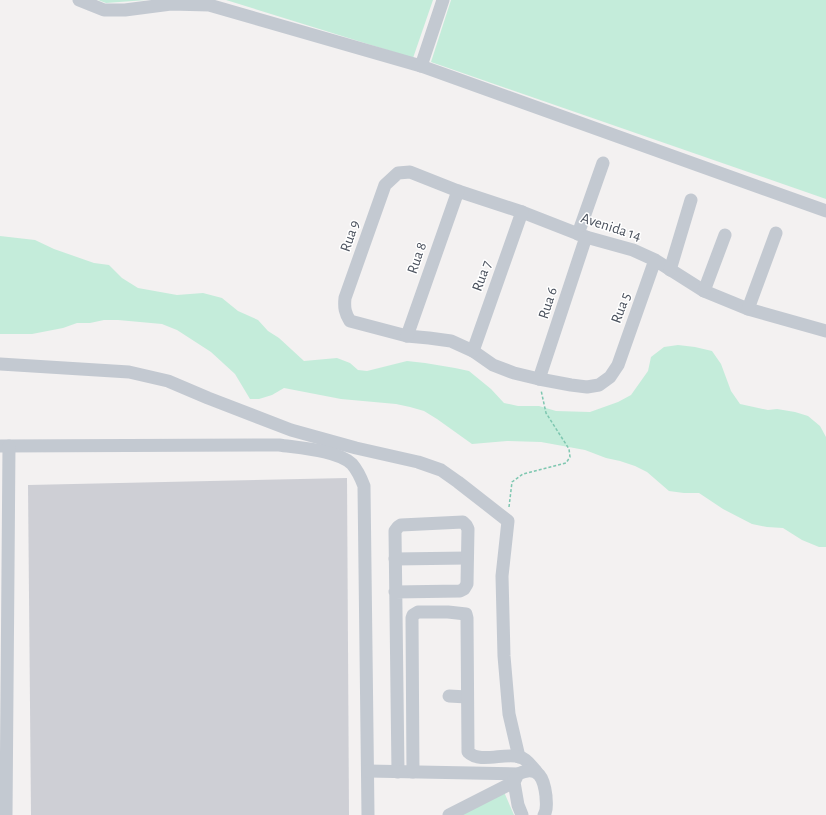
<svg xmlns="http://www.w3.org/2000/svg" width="826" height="815" viewBox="0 0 826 815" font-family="'Alegreya Sans',sans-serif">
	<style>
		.green { fill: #c4ecda }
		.building { fill: #cecfd5 }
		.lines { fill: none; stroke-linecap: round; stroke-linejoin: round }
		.path { stroke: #7ec7b0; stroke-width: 1.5; stroke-dasharray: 3 2; stroke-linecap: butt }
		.minor { stroke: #c3c9d1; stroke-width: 13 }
		.labels { text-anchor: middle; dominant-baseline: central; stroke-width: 3; stroke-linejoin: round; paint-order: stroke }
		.street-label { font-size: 15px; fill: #4a515d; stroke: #fff }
	</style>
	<rect width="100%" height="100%" fill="#f3f1f1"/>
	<!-- green -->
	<g class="green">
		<path d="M98 0H146L106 3Z"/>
		<path d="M226 0H433L413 58Z"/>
		<path d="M451 0H826V199L431 62Z"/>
		<path d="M0 236 35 240 54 249 94 263 109 265 122 278 138 288 177 295 203 293 222 298 238 311 258 320 268 331 279 338 304 361 337 358 350 363 358 370 367 371 407 361 425 363 455 368 469 371 491 389 504 403 518 406H539L556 411 590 412 618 402 631 395 648 371 651 357 664 347 678 345 695 347 712 351 721 364 731 391 740 404 768 410 777 409 795 412 808 416 820 426 826 437V547H819L802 540 783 528 767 527 752 524 723 509 699 493H684L669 491 647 472 635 466 620 461 606 458 585 450 541 442 507 441 472 444 437 419 424 411 410 407 396 404 341 399 284 388 272 395 259 399H250L235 374 211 352 177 330 162 324 118 320H104L90 323H77L63 328 32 334H0Z"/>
		<path d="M504 792 514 815H456Z"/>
	</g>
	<!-- building -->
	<path class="building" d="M347 478 349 815H31L28 485Z"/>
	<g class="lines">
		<!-- path -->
		<path class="path" d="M509 507 512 482 523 474 566 463 570 457 569 449 546 413 541 390"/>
		<!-- minor -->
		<g class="minor">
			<path d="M79 0 104 10H125L171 4 209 5 421 66 826 211"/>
			<path d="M421 66 443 0"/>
			<path d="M578 234 603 163"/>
			<path d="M655 260 618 365 610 377 599 385 587 387 571 385 539 379 514 373 493 365 473 351 451 341 429 338 407 336 350 321C345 313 344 308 345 298L385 185 398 173 410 172 458 191 522 212 586 237 633 250 655 260 704 291 748 309 826 331"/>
			<path d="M670 270 691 200"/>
			<path d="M704 291 725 235"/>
			<path d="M748 309 776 233"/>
			<path d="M407 336 458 191"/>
			<path d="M473 351 522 212"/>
			<path d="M0 364 129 372 168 381 208 398 291 430 356 448 418 462 441 470 458 482 508 521 502 576 504 656 509 714 519 757"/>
			<path d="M539 379 586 237"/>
			<path d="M0 446 279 445C299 448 337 450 352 464 358 471 361 478 364 486L368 815"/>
			<path d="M395 559 467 558"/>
			<path d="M395 592 460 591 464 589 467 584 468 529 466 525 463 522 401 525 398 527 395 531 398 772"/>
			<path d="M449 696 467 697"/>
			<path d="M368 771 518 774"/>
			<path d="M413 772 412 618 413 615 418 612H448L466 614 467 618 468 752C480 764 505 752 520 757 527 759 531 766 536 771"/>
			<path d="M6 815 9 446"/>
			<path d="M449 815 514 782"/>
			<path d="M522 815 518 805 514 782 518 774C539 764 544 779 546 796 546 803 548 809 544 815"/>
		</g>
	</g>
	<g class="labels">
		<!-- street labels -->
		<g class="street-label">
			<text transform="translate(611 227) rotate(18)">Avenida 14</text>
			<text transform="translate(350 236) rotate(-71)">Rua 9</text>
			<text transform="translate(417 258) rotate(-71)">Rua 8</text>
			<text transform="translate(482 276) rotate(-70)">Rua 7</text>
			<text transform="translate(548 303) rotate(-72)">Rua 6</text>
			<text transform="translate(621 308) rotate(-70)">Rua 5</text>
		</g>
	</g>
</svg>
